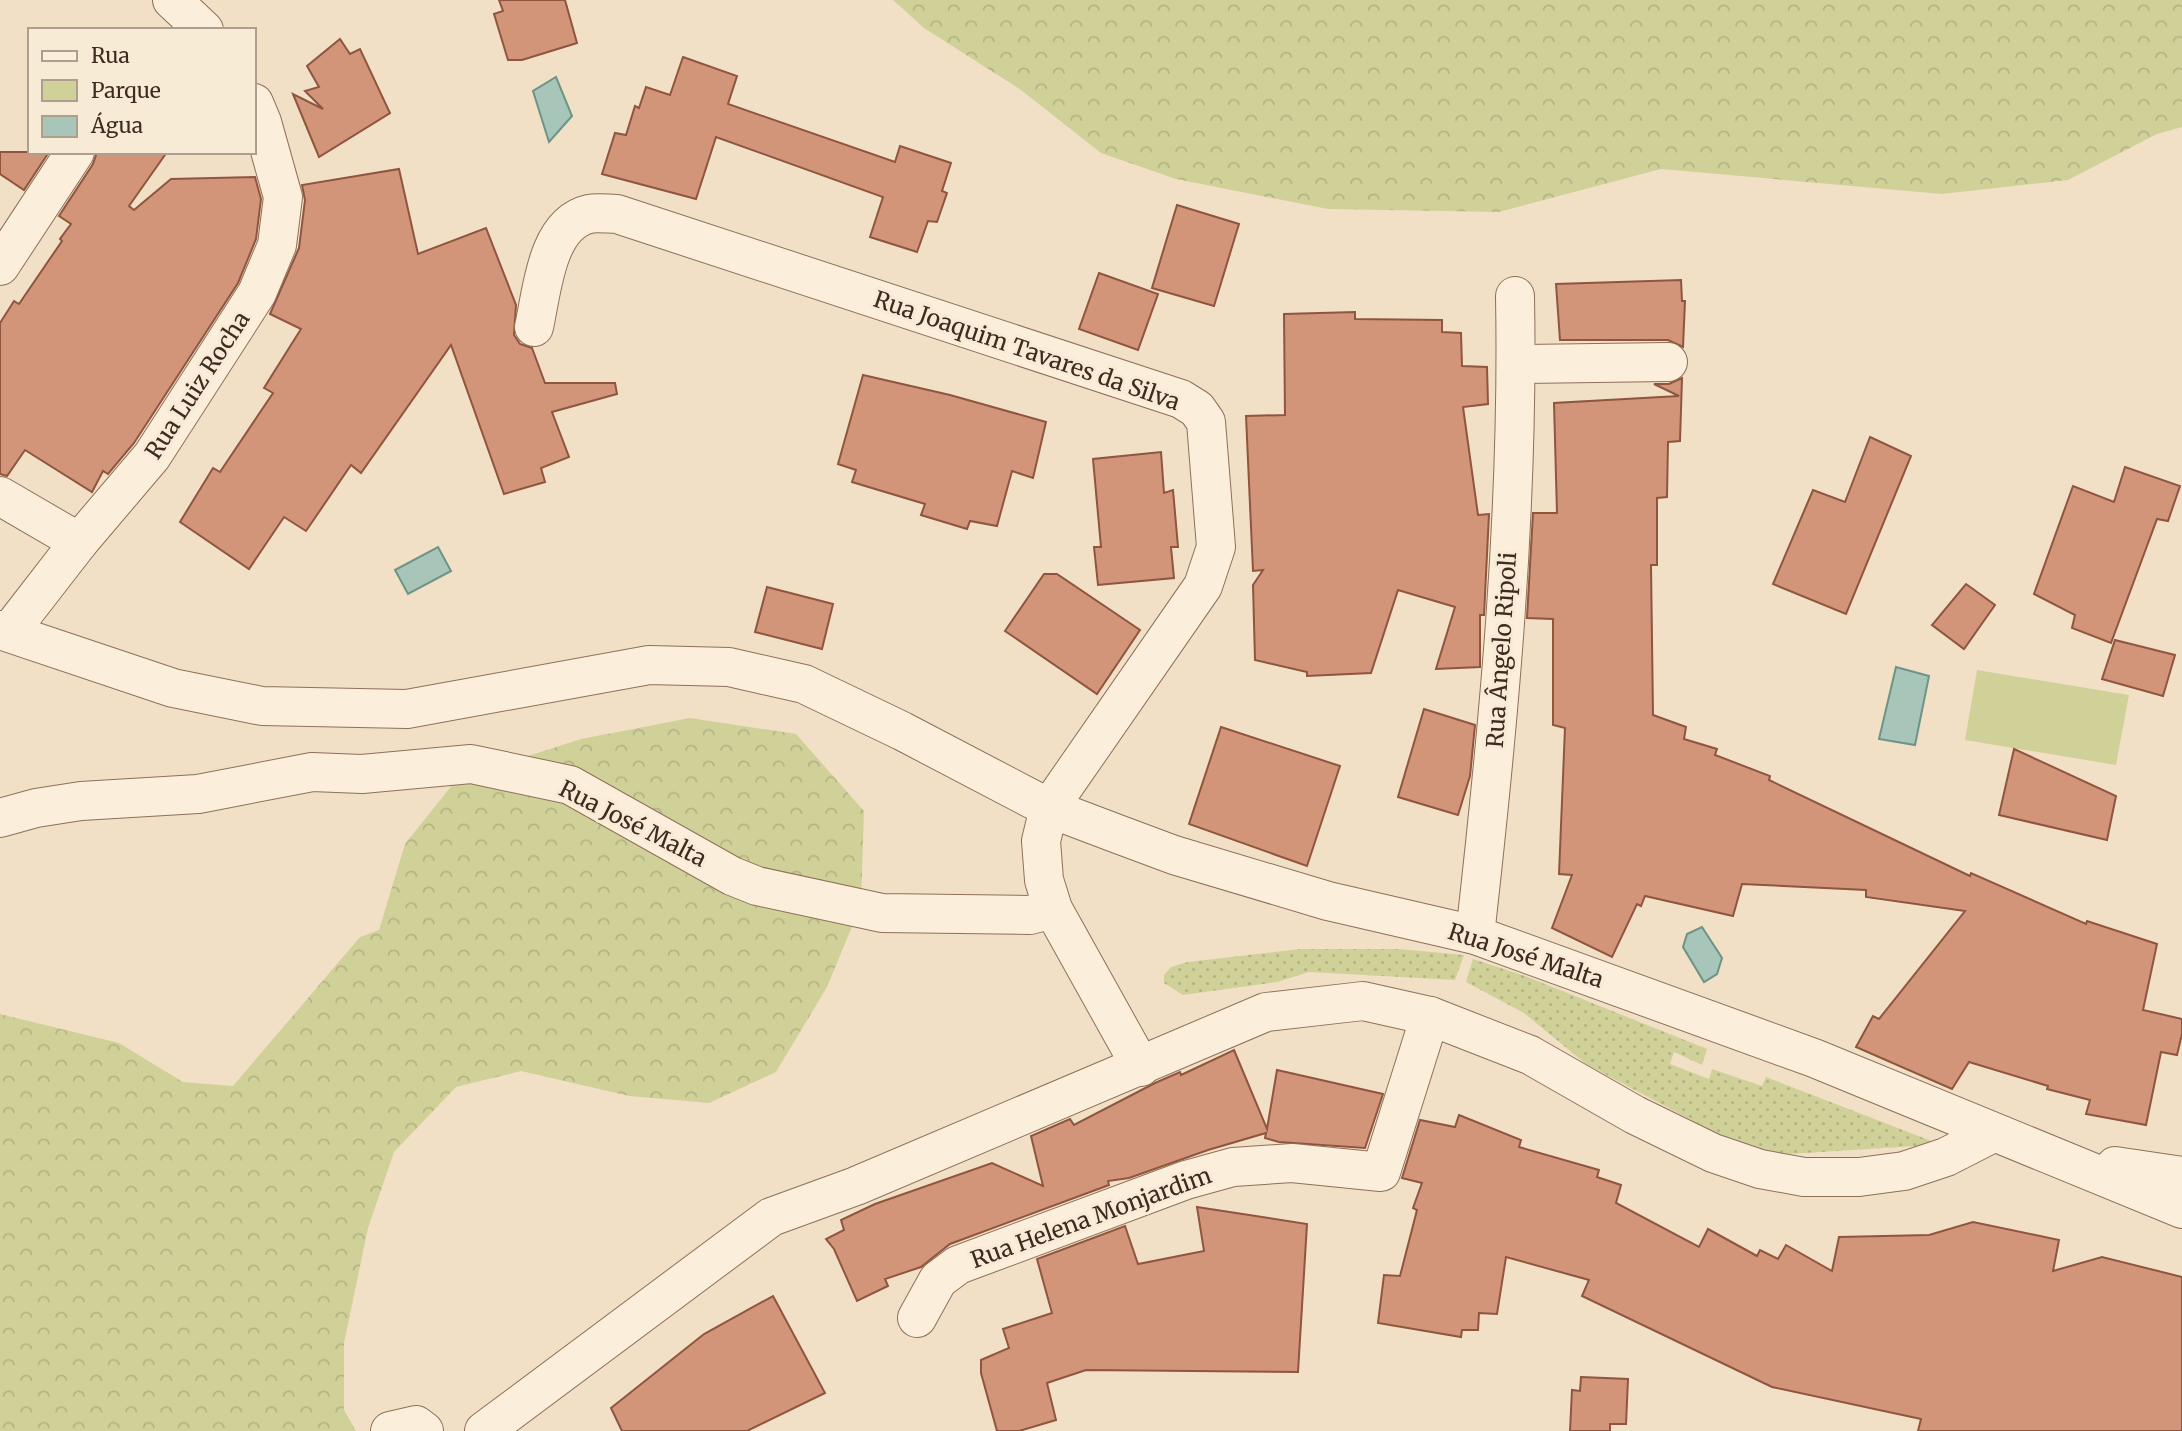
<svg xmlns="http://www.w3.org/2000/svg" width="2182" height="1431" viewBox="0 0 2182 1431" font-family="Merriweather,serif">
	<style>
		.grass { fill: url(#grass-dots) }
		.forest { fill: url(#forest-crowns) }
		.park { fill: #d0d199 }
		.water { fill: #a8c5b9; stroke: #6d9486; stroke-width: 2 }
		.building { fill: #d2957a; stroke: #8f553e; stroke-width: 2 }
		.lines { fill: none; stroke-linecap: round; stroke-linejoin: round }
		.street-casing { stroke: #8e705a; stroke-width: 40 }
		.street { stroke: #fbeeda; stroke-width: 38 }
		.labels { text-anchor: middle; dominant-baseline: central; stroke-width: 6; stroke-linejoin: round; paint-order: stroke }
		.street-label { font-size: 23px; fill: #3e2a1f; stroke: #f8ebd6 }
	</style>
	<defs>
		<pattern id="grass-dots" width="8" height="8" patternUnits="userSpaceOnUse" patternTransform="scale(1.75)"><rect width="8" height="8" fill="#d0d199"/><path d="M2 2h.1M6 6h.1" fill="none" stroke="#b4b483" stroke-width="1.8" stroke-linecap="round"/></pattern>
		<pattern id="forest-crowns" width="20" height="18" patternUnits="userSpaceOnUse" patternTransform="scale(1.75)"><rect width="20" height="18" fill="#d0d199"/><path d="M2 6a3 3 0 1 1 6 0M12 15a3 3 0 1 1 6 0" fill="none" stroke="#b4b483"/></pattern>
	</defs>
	<rect width="100%" height="100%" fill="#f1e0c6"/>
	<!-- grass -->
	<g class="grass">
		<path d="M1301 949H1399L1464 955 1455 980 1309 972 1277 982 1183 995 1164 983V975L1171 967 1188 962Z"/>
		<path d="M1473 959 1525 976 1707 1049 1702 1065 1674 1052 1670 1064 1709 1079 1712 1069 1762 1086 1766 1077 1929 1140 1932 1145 1759 1156 1586 1064 1524 1013 1466 982Z"/>
	</g>
	<!-- forest -->
	<g class="forest">
		<path d="M893 0H2182V127L2157 134 2068 180 1942 194 1661 169 1499 212 1328 209 1176 179 1101 153 1021 90 924 28Z"/>
		<path d="M690 718 796 734 864 811 861 905 827 987 776 1072 709 1103 629 1096 521 1071 456 1087 394 1152 368 1228 344 1343V1410L356 1431H0V1014L119 1043 183 1082 233 1086 360 937 379 930 405 844 457 779 581 739Z"/>
	</g>
	<!-- park -->
	<path class="park" d="M1977 670 2129 695 2116 765 1965 740Z"/>
	<!-- water -->
	<g class="water">
		<path d="M556 77 572 116 549 142 533 91Z"/>
		<path d="M438 547 451 571 408 594 395 570Z"/>
		<path d="M1896 667 1929 676 1915 745 1879 739Z"/>
		<path d="M1702 927 1722 958 1717 974 1704 982 1683 947 1687 934Z"/>
	</g>
	<!-- building -->
	<g class="building">
		<path d="M499 0H565L577 43 522 60H508L494 14 503 11Z"/>
		<path d="M340 39 350 54 360 49 390 113 319 157 293 94 323 109 305 91 319 87 307 66Z"/>
		<path d="M683 57 737 76 728 104 895 162 900 146 951 163 942 191 947 193 937 222 928 221 917 252 870 237 883 197 716 137 696 199 602 174 615 133 626 135 635 106 639 108 646 87 670 95Z"/>
		<path d="M0 152H49L24 190 0 174Z"/>
		<path d="M97 152H167L129 206 134 210 171 179 255 177 261 199 256 239 238 283 134 443 108 474 103 471 92 492 25 450 7 476 0 474V323L14 301 19 304 62 241 60 239 71 224 59 216 93 164Z"/>
		<path d="M399 169 418 254 486 228 516 305 514 335 520 344 532 348 545 383H615L617 394 552 412 569 457 541 468 545 482 504 494 451 345 361 473 351 465 306 531 284 517 249 569 180 522 213 468 220 472 273 393 264 388 301 329 270 314 299 248 305 200 302 185Z"/>
		<path d="M1177 205 1239 224 1214 306 1152 288Z"/>
		<path d="M1099 273 1158 294 1138 350 1079 329Z"/>
		<path d="M1681 280 1682 301H1685L1683 347 1668 340H1560L1556 284Z"/>
		<path d="M1355 312V319L1442 320V332L1461 333 1462 366 1487 367 1488 404 1463 407 1478 515 1489 514 1484 615H1480V667L1436 669 1455 607 1398 590 1371 673 1307 676V672L1255 660 1253 585 1263 570 1253 571 1246 416 1285 415 1284 314Z"/>
		<path d="M863 375 950 395 1046 422 1033 478 1012 471 997 526 970 521 967 529 921 515 925 504 852 482 856 470 838 464Z"/>
		<path d="M1682 378 1680 441 1668 442 1667 497 1657 498V565H1651L1653 715 1686 727 1684 739 1717 749 1715 755 1770 776 1769 780 1970 876 1971 873 2086 924 2087 921 2157 944 2143 1010 2182 1019V1034L2177 1055 2161 1052 2146 1125 2086 1114 2090 1100 2047 1089 2048 1086 1969 1062 1952 1089 1856 1047 1873 1016 1879 1019 1965 911 1866 897V890L1742 884 1733 916 1645 896 1641 906 1637 904 1612 957 1552 928 1572 875 1559 874 1565 728 1553 725V619L1527 618 1533 513H1557L1554 403 1679 396 1654 384H1669Z"/>
		<path d="M1870 437 1911 456 1846 614 1773 584 1813 490 1845 502Z"/>
		<path d="M1161 452 1164 493 1173 490 1178 547H1171L1174 578 1098 585 1094 547H1101L1093 459Z"/>
		<path d="M2125 467 2180 486 2168 521 2157 519 2111 643 2072 628 2075 615 2034 594 2073 486 2114 502Z"/>
		<path d="M1044 574H1057L1140 630 1097 694 1005 631Z"/>
		<path d="M1966 584 1995 605 1964 649 1932 625Z"/>
		<path d="M767 587 833 604 822 649 755 632Z"/>
		<path d="M2115 640 2175 655 2163 696 2102 679Z"/>
		<path d="M1424 709 1475 725 1470 776 1458 815 1398 797Z"/>
		<path d="M1221 727 1340 766 1307 866 1189 824Z"/>
		<path d="M2014 749 2116 796 2107 840 1999 815Z"/>
		<path d="M1234 1050 1267 1129 1277 1070 1383 1094 1365 1148 1279 1142 1265 1138 1266 1133 1208 1150 1129 1178 1108 1181 1109 1185 950 1244 921 1267 885 1279 888 1286 857 1301 834 1249 826 1239 844 1230 841 1220 875 1204 992 1163 1043 1186 1031 1136 1070 1119 1074 1125 1155 1083 1180 1072 1181 1075Z"/>
		<path d="M1459 1115 1521 1140 1519 1147 1599 1170 1597 1177 1621 1185 1616 1203 1699 1247 1708 1229 1757 1256 1760 1250 1778 1259 1786 1245 1832 1271 1839 1237 1929 1235 1973 1222 2059 1240 2053 1271 2102 1257 2182 1277V1431H1918L1921 1419 1772 1387 1582 1296 1589 1280 1506 1257 1497 1314 1479 1313 1478 1330H1462L1461 1337 1378 1323 1384 1275 1400 1276 1417 1210 1413 1208 1422 1183 1402 1178 1420 1120 1455 1127Z"/>
		<path d="M1197 1207 1307 1224 1298 1372 1086 1370 1047 1383 1056 1420 1019 1431H997L981 1373V1360L1009 1348 1003 1329 1052 1313 1037 1259 1125 1226 1138 1264 1204 1251Z"/>
		<path d="M773 1296 825 1393 747 1431H622L611 1408 704 1334Z"/>
		<path d="M1581 1377 1628 1379 1626 1424H1610V1431H1570L1572 1390 1580 1391Z"/>
	</g>
	<g class="lines">
		<defs>
			<g id="street">
				<path d="M172 0 204 30"/>
				<path d="M0 266 75 152"/>
				<path d="M534 327C542 292 546 224 589 214 598 212 608 214 617 214L1181 399 1197 409 1206 422 1216 547 1203 586 1049 808 1041 841 1044 880 1053 909 1141 1067"/>
				<path d="M1516 364 1668 362"/>
				<path d="M0 496 79 542"/>
				<path d="M0 630 173 688 262 706 407 709 649 665 729 667 804 684 902 731 1049 808 1115 833 1174 855 1328 901 1475 935 1814 1058 2182 1209"/>
				<path d="M10 631 79 542 152 456 257 293 277 245 283 197 262 122 254 103"/>
				<path d="M0 818 36 808 81 801 198 794 312 772 362 774 471 764 570 785 732 876 757 886 882 913 1030 915 1053 909"/>
				<path d="M1475 935C1499 723 1519 509 1515 296"/>
				<path d="M2115 1166 2182 1176"/>
				<path d="M917 1318 938 1280 958 1265 1186 1180 1233 1167 1292 1163 1381 1172 1430 1016"/>
				<path d="M390 1431 416 1425 424 1431"/>
				<path d="M484 1431 771 1217 856 1186 1266 1012 1363 1001 1430 1016 1530 1055 1635 1115 1713 1153 1760 1169 1804 1177H1859L1904 1171 1946 1157 1993 1133"/>
			</g>
		</defs>
		<!-- street casing -->
		<use href="#street" class="street-casing"/>
		<!-- street -->
		<use href="#street" class="street"/>
	</g>
	<g class="labels">
		<!-- street labels -->
		<g class="street-label">
			<text transform="translate(1027 350) rotate(19)">Rua Joaquim Tavares da Silva</text>
			<text transform="translate(197 385) rotate(-57)">Rua Luiz Rocha</text>
			<text transform="translate(1501 650) rotate(-86)">Rua Ângelo Ripoli</text>
			<text transform="translate(633 823) rotate(27)">Rua José Malta</text>
			<text transform="translate(1526 955) rotate(18)">Rua José Malta</text>
			<text transform="translate(1091 1217) rotate(-20)">Rua Helena Monjardim</text>
		</g>
	</g>
	<!-- legend -->
	<rect x="28" y="28" width="228" height="126" fill="#f8ebd6" stroke="#ae9e8d" stroke-width="2"/>
	<rect x="42" y="51" width="35" height="10" fill="#fbeeda" stroke="#ae9e8d" stroke-width="2"/>
	<text x="91" y="63" font-size="21" fill="#3e2a1f">Rua</text>
	<rect x="42" y="80" width="35" height="21" fill="#d0d199" stroke="#ae9e8d" stroke-width="2"/>
	<text x="91" y="98" font-size="21" fill="#3e2a1f">Parque</text>
	<rect x="42" y="116" width="35" height="21" fill="#a8c5b9" stroke="#ae9e8d" stroke-width="2"/>
	<text x="91" y="133" font-size="21" fill="#3e2a1f">Água</text>
</svg>
